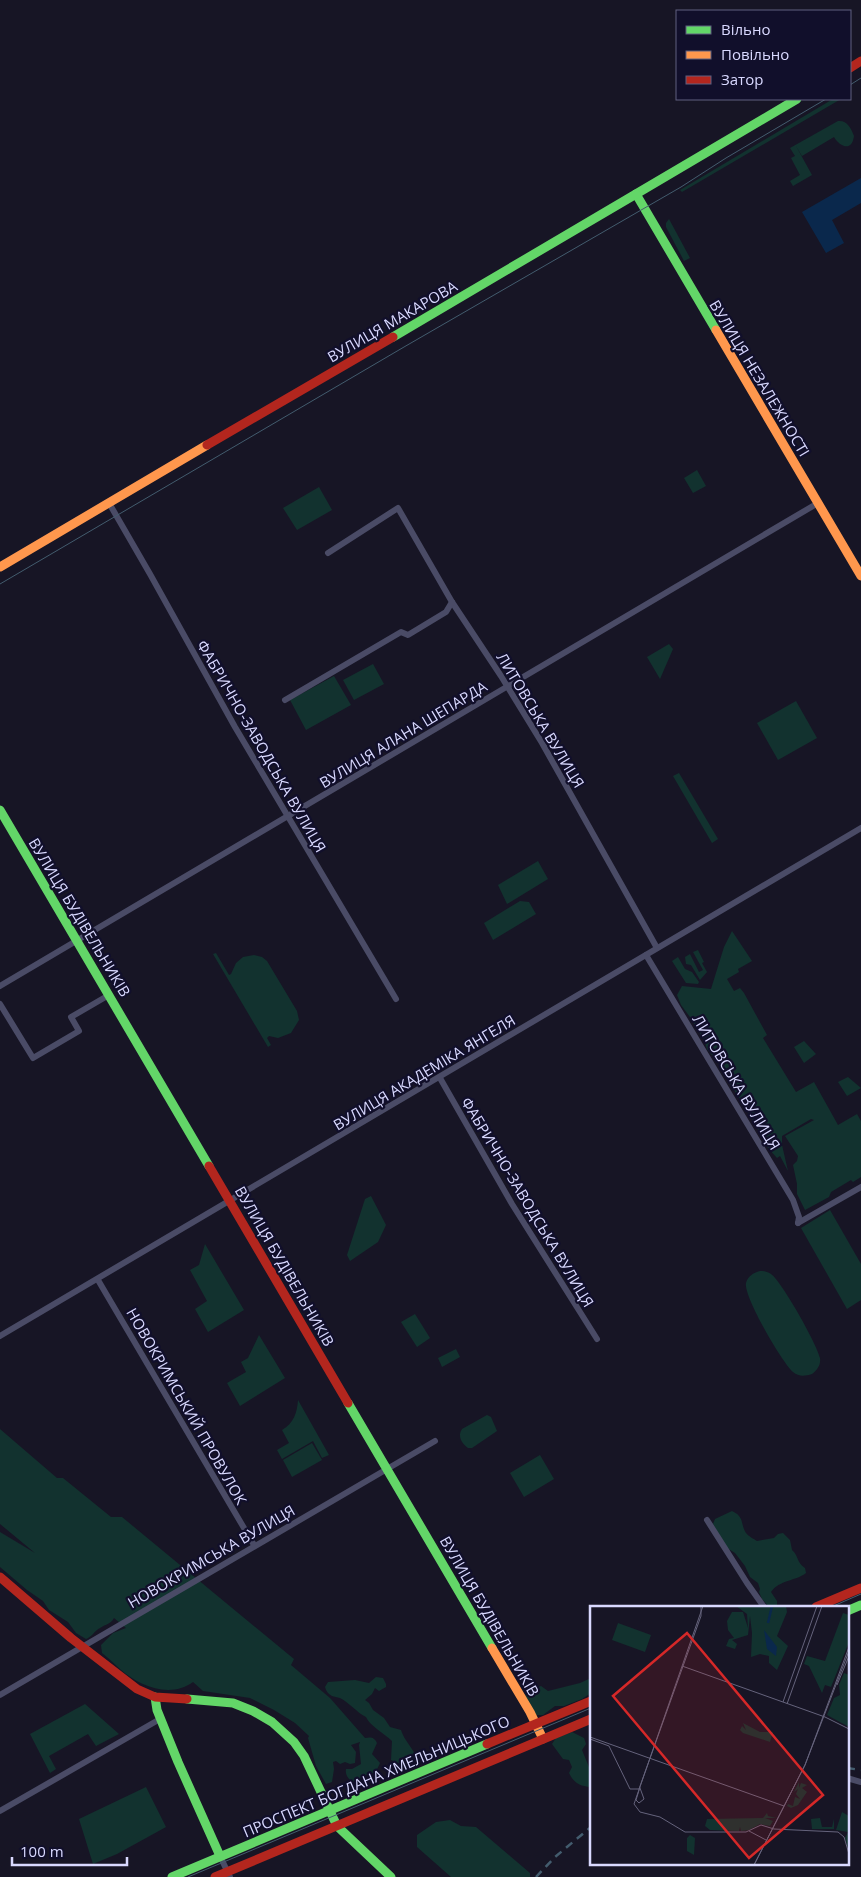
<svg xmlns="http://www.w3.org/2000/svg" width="861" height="1877" viewBox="0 0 861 1877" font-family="'Open Sans',sans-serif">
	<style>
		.green { fill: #12322f }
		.water { fill: #0a284c }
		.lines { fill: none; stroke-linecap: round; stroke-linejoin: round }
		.street { stroke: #4a4b66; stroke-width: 6 }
		.fast { stroke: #63d668; stroke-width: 9 }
		.slow { stroke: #ff974d; stroke-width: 9 }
		.jam { stroke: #b3261e; stroke-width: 9 }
		.tram { stroke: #435c6e; stroke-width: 1 }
		.rail { stroke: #435c6e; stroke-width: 2.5; stroke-dasharray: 8 6; stroke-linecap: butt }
		.labels { text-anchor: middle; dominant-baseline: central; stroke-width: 4.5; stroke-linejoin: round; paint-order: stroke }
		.street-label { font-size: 15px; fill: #d9d9ff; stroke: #110f2b }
		.inset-river { fill: none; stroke: #0a284c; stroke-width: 2.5 }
		.inset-road { fill: none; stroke: #65637c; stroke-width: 1 }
		.view { fill: #d62828; fill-opacity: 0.15; stroke: #d62828; stroke-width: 2.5 }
		.inset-edge { fill: none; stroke: #d9d9ff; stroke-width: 2.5 }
	</style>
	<rect width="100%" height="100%" fill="#171525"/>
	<!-- green -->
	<g class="green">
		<path d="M833 99H841L682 192 680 190Z"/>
		<path d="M838 121C847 120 851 128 854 136 852 152 840 147 834 137L802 156 796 146 812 175 793 186 790 181 800 175 791 158 795 156 790 148Z"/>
		<path d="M669 219 690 258 684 261 666 227V223Z"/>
		<path d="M697 470 706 486 693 493 684 478Z"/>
		<path d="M319 487 332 510 297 530 283 508Z"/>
		<path d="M669 644 673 649 660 679 647 657Z"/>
		<path d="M373 664 384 684 354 700 343 680Z"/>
		<path d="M334 676 351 705 306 730 290 700Z"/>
		<path d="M796 701 817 738 778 760 757 723Z"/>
		<path d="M679 773 718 839 712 843 673 776Z"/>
		<path d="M538 861 548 879 507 904 498 885Z"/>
		<path d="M520 901 529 902 536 914 493 940 484 923Z"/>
		<path d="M732 931 752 961 738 969 739 972 727 979 734 991 740 988 744 993 767 1035 763 1038 796 1092 814 1082 838 1125 857 1114 861 1121V1177L853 1182 851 1180 831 1192 829 1197 805 1210 797 1194V1184L793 1165 797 1161 798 1156 785 1136 814 1120 811 1119 782 1136V1145L788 1171 780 1156 777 1158 768 1148 754 1122 729 1082 724 1070 707 1049 704 1040 690 1017 681 1005 677 995 682 986 711 989 724 947Z"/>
		<path d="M698 950 704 962 702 963 707 972 700 980 691 965 686 964 685 957 690 954 699 972 703 970 693 952Z"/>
		<path d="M216 953 229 975 231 974 236 963 243 957 254 955 262 957 267 961 297 1011 299 1020 291 1033 278 1038 269 1036 267 1038 271 1045 268 1047 213 954Z"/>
		<path d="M678 957 685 969 692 972 699 982 698 984 686 983 672 961Z"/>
		<path d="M804 1041 816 1054 804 1063 794 1047Z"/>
		<path d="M848 1077 861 1088 847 1096 838 1082Z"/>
		<path d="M371 1196 386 1225 378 1242 350 1261 347 1255 365 1199Z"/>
		<path d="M830 1210 861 1264V1300L847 1309 801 1228Z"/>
		<path d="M205 1244 244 1310 208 1332 195 1309 207 1301 190 1270 199 1265Z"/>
		<path d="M760 1271C764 1271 768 1272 771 1274 782 1282 817 1344 820 1358 821 1365 817 1370 812 1374 805 1376 799 1377 793 1372 783 1364 743 1296 746 1283 748 1276 753 1273 760 1271Z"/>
		<path d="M415 1314 430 1338 417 1347 401 1322Z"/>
		<path d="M259 1335 285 1378 240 1406 227 1383 246 1372 241 1362 248 1358Z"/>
		<path d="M456 1349 460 1357 442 1367 438 1358Z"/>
		<path d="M298 1400 329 1455 322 1458 313 1441 282 1459 277 1450 289 1443 282 1430C294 1423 297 1413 298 1400Z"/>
		<path d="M487 1415 491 1417 497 1431 472 1448H468C462 1444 457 1436 462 1429Z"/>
		<path d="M0 1429 57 1478H63L111 1517H122L294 1659 291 1665 330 1698 365 1738C371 1737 374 1737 377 1743L372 1754 380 1763C375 1775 374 1772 364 1776 360 1778 357 1781 352 1782 348 1778 345 1775 346 1769H352L361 1764 359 1745 360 1742 351 1745 356 1752 355 1763 350 1764 345 1762 340 1764 336 1761 333 1762 334 1769 332 1782 326 1784 316 1766 308 1738 309 1736 295 1723 274 1710 250 1698 203 1691 193 1682C170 1699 139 1686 120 1669 114 1664 109 1658 102 1653L101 1645 113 1633 126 1628 114 1618C111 1624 106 1624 100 1628 94 1631 92 1637 86 1639L76 1633 68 1622 49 1610 43 1601 27 1590 0 1567V1532L35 1553 0 1524Z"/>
		<path d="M312 1443 322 1460 292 1477 283 1460Z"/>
		<path d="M540 1455 554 1479 524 1497 510 1473Z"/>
		<path d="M732 1511C745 1517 740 1524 746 1533 748 1536 754 1539 757 1541L774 1538 778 1534 783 1533 790 1540 792 1550C799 1556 796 1562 805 1568L806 1573C796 1581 779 1580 771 1592L777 1601V1605L774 1607H769L762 1599 759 1592 760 1589 758 1583 750 1577 745 1566 735 1553 727 1548 713 1524 715 1519Z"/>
		<path d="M376 1677 383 1678 386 1684V1687L379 1691 375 1688 372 1694 365 1700 369 1703 373 1710 384 1718 390 1727 401 1730C405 1744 421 1754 414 1764L398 1763 391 1760 392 1741C385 1734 369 1725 366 1717 356 1712 350 1703 340 1698 337 1697 334 1697 332 1696 328 1694 326 1691 325 1687L328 1682 355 1680 369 1683Z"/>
		<path d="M591 1678V1693L582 1699 564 1706H555L543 1715H534L525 1701 526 1691 541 1686 548 1691 580 1683Z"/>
		<path d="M85 1704 119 1734 96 1746 88 1734 49 1756 56 1769 50 1773 30 1734Z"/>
		<path d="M572 1732 584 1738 586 1744 582 1750 591 1772V1787C579 1786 574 1783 569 1773L572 1767 569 1760 563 1759 552 1744 556 1738Z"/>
		<path d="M146 1787 166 1827 117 1854 93 1864 79 1819Z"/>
		<path d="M450 1820 461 1826 476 1827 530 1873V1877H451L417 1847V1835L436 1822Z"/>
	</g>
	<!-- water -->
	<path class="water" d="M861 178V203L832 220 844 243 826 253 802 212Z"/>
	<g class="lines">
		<!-- street -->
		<g class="street">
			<path d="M109 503 150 574 235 727 396 999"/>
			<path d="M328 553 398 508 452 602 501 676 542 743 657 948"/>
			<path d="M285 700 401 632 408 635 446 612 452 602"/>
			<path d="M646 955 793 1200 799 1217 798 1223"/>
			<path d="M0 986 818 503"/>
			<path d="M0 1004 33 1058 79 1031 71 1017 109 995"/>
			<path d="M440 1078 512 1204 597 1339"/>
			<path d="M798 1223 861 1187"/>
			<path d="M98 1280 254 1545"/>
			<path d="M0 1336 861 828"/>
			<path d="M707 1520 747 1583 764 1607"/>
			<path d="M0 1695 435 1441"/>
			<path d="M847 1778 861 1782"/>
			<path d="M0 1811 160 1719"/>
			<path d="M220 1856 230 1877"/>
		</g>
		<!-- fast -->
		<g class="fast">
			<path d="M716 330 636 194 797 99"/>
			<path d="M393 337 636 194"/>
			<path d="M0 810 209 1166"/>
			<path d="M348 1403 492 1648"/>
			<path d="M847 1611 861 1605"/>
			<path d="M155 1697 157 1710 178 1762 220 1856"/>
			<path d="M187 1699 233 1703 253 1711 272 1722 294 1742 304 1756 337 1826 391 1877"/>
			<path d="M172 1877 487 1744"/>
		</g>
		<!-- slow -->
		<g class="slow">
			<path d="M716 330 861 576"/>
			<path d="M0 567 207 445"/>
			<path d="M492 1648 530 1712 543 1739"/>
		</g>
		<!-- jam -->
		<g class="jam">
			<path d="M850 68 861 61"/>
			<path d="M207 445 393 337"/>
			<path d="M209 1166 348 1403"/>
			<path d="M0 1577 71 1638 137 1689 155 1697 187 1699"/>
			<path d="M816 1607 861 1588"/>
			<path d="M487 1744 591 1701"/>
			<path d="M215 1877 591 1719"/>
		</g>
		<!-- tram -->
		<g class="tram">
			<path d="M850 85 861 78"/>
			<path d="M0 584 404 347 681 187 726 158 826 99"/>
			<path d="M831 1607 861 1594"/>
			<path d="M188 1877 591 1708"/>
		</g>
		<!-- rail -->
		<g class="rail">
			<path d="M847 1768 861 1770"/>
			<path d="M536 1877 555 1857 591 1827"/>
		</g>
	</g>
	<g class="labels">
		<!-- street labels -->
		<g class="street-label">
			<text transform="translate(392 321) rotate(-30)">ВУЛИЦЯ МАКАРОВА</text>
			<text transform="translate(760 378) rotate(59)">ВУЛИЦЯ НЕЗАЛЕЖНОСТІ</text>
			<text transform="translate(541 720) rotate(59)">ЛИТОВСЬКА ВУЛИЦЯ</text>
			<text transform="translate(403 734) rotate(-31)">ВУЛИЦЯ АЛАНА ШЕПАРДА</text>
			<text transform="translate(262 746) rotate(60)">ФАБРИЧНО-ЗАВОДСЬКА ВУЛИЦЯ</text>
			<text transform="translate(80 917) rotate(59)">ВУЛИЦЯ БУДІВЕЛЬНИКІВ</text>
			<text transform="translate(424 1072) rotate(-31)">ВУЛИЦЯ АКАДЕМІКА ЯНГЕЛЯ</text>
			<text transform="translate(737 1082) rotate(59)">ЛИТОВСЬКА ВУЛИЦЯ</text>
			<text transform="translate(528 1202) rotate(59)">ФАБРИЧНО-ЗАВОДСЬКА ВУЛИЦЯ</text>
			<text transform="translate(285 1266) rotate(60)">ВУЛИЦЯ БУДІВЕЛЬНИКІВ</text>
			<text transform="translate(187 1406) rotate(60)">НОВОКРИМСЬКИЙ ПРОВУЛОК</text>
			<text transform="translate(211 1556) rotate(-30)">НОВОКРИМСЬКА ВУЛИЦЯ</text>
			<text transform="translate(490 1616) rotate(60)">ВУЛИЦЯ БУДІВЕЛЬНИКІВ</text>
			<text transform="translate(376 1776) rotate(-23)">ПРОСПЕКТ БОГДАНА ХМЕЛЬНИЦЬКОГО</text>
		</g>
	</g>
	<!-- overview -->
	<g transform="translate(590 1606)">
		<rect width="259" height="259" fill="#171525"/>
		<path d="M146 0H196L197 6 187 30 198 40 187 64 179 57V50L170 48 161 51 162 27 160 10 158 29 142 34 147 38 145 43 136 40 139 33 144 32 138 24 137 15 142 6H153L158 22 157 8ZM253 7 259 9V36L241 81 235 79 232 87 219 60 214 58 217 50 235 55ZM28 17 61 29 55 46 22 34ZM254 67 259 69V121L237 109 244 92 250 89 249 79ZM153 117 170 126H183L180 136 153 127 150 124 152 120 156 124ZM209 176V182L211 177 217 179 212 182 217 186 208 199 201 202 197 200 198 198 203 200 205 191 210 193 206 188 208 183 204 186ZM252 206 259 210V245L255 232 258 226 246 224ZM177 207 178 210 186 212H175L183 215 180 220 170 218 159 224 151 225 150 221 149 225 120 224 115 220 117 213 173 212ZM230 212 232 221H242L244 213V223H222L221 213ZM100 229 105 232 104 249 97 245V232Z" fill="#12322f"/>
		<path d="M174 24 187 41 186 50 177 43Z" fill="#0a284c"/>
		<path class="inset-river" d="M178 17 182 0"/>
		<path class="inset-road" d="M113 0 44 198 50 206 70 211 95 226H156L171 219 184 223M92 60 235 111 259 123M247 79 259 50M193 96 227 0M197 98 232 0M0 131 194 200M0 133 19 140 40 183H49L111 10V0M50 181 46 194 49 197 54 193 50 182M184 223 248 226 254 231 259 248M159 225 176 234M164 259 215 159 259 41M164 259 215 159 259 45"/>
		<path class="view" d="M97 27 233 189 159 252 23 90Z"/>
		<rect width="259" height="259" class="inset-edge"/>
	</g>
	<!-- legend -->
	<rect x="676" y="10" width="175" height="90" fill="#110f2b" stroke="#616080"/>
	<rect x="686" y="26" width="25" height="8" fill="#63d668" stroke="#616080"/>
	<text x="721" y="35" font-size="15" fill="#d9d9ff">Вільно</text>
	<rect x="686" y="51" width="25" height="8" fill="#ff974d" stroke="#616080"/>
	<text x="721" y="60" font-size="15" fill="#d9d9ff">Повільно</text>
	<rect x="686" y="76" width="25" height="8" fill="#b3261e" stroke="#616080"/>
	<text x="721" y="85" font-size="15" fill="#d9d9ff">Затор</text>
	<!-- scale -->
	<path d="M12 1857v8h115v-8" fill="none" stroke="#d9d9ff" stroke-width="2.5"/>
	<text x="20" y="1857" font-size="15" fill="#d9d9ff" stroke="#110f2b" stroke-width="4" paint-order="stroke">100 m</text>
</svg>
